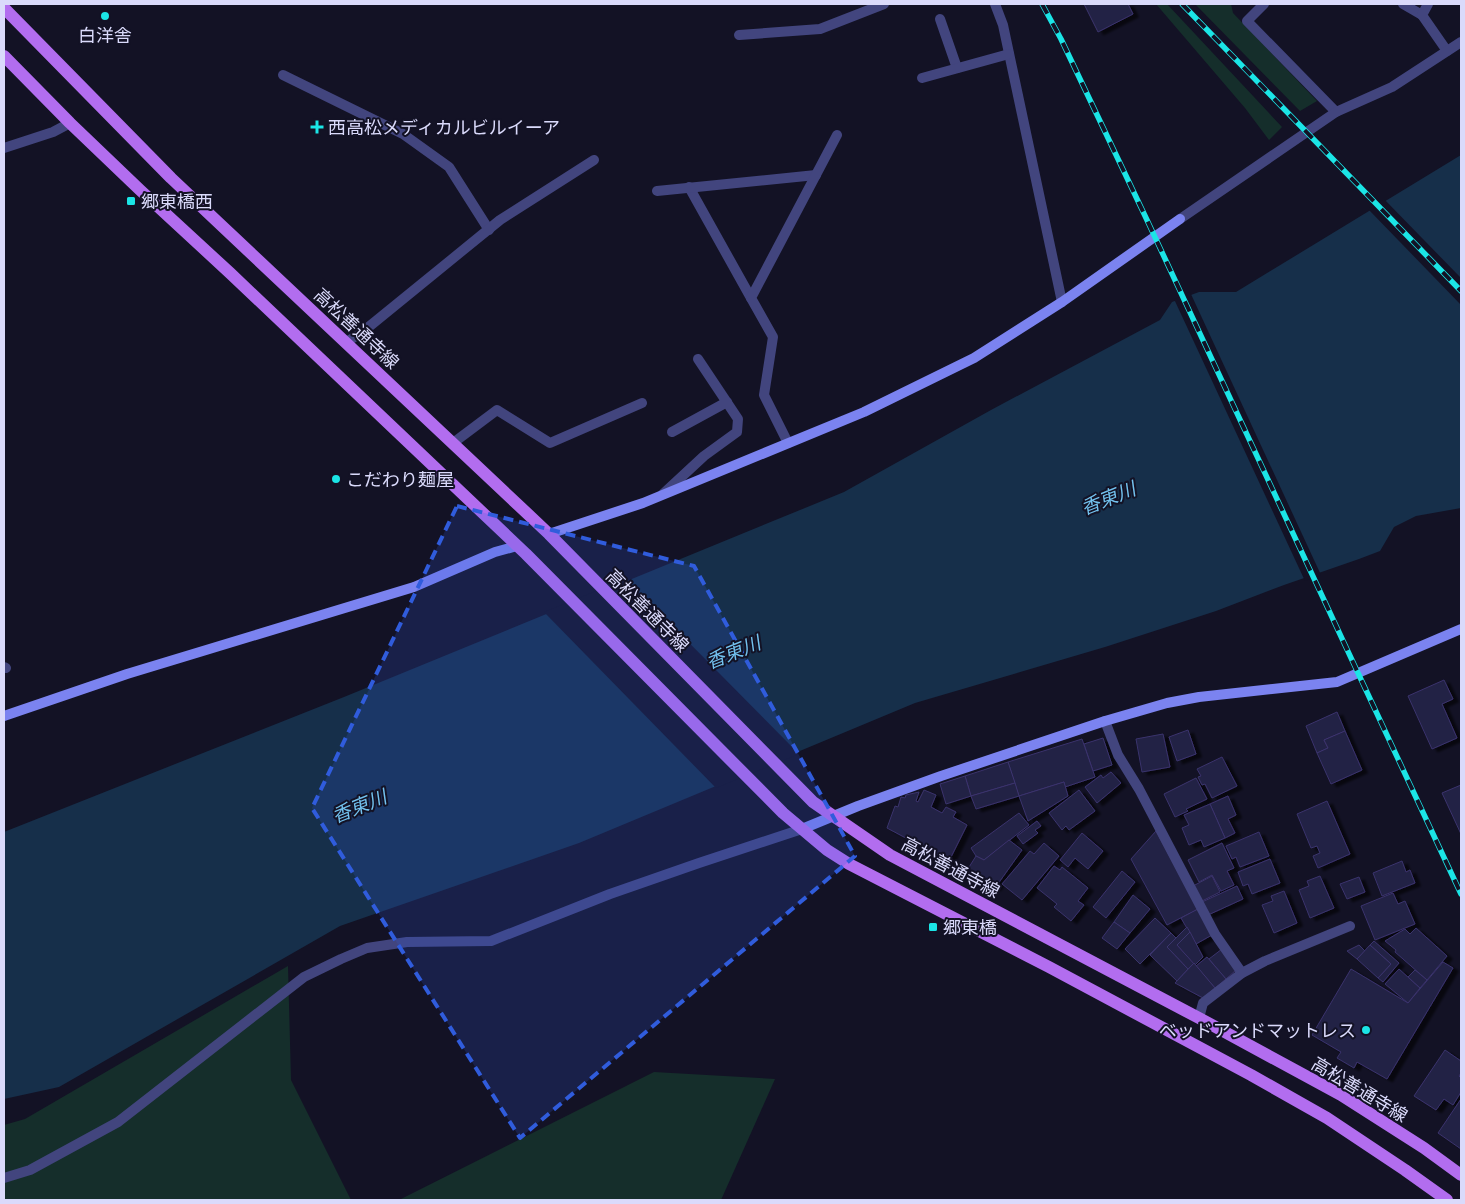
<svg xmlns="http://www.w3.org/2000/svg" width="1465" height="1204" viewBox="0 0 1465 1204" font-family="Manrope,'Noto Sans JP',sans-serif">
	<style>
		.green { fill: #152e2b }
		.water { fill: #162f4a }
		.pier { fill: #131225 }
		.building { fill: #242044; stroke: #3a346d; filter: url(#shadow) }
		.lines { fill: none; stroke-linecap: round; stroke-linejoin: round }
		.lane { stroke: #42457e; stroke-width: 10 }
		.street { stroke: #42457e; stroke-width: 10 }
		.secondary { stroke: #7b83f0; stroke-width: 10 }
		.primary { stroke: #b26def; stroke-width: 12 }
		.rail-casing { stroke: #1be5e6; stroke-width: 5.5 }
		.rail { stroke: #131225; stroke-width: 4; stroke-dasharray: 11; stroke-linecap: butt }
		.marked { fill: #305cdc; fill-opacity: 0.2; stroke: #305cdc; stroke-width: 4; stroke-dasharray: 10 6; stroke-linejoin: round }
		.poi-dot { fill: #1be5e6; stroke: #131225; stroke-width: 2 }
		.labels { text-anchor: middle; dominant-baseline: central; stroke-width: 4; stroke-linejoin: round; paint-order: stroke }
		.poi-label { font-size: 18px; fill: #dadafb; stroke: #131225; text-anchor: start }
		.street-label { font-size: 18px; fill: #dadafb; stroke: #131225 }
		.water-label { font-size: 19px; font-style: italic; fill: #73c2ef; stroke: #131225 }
	</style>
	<defs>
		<filter id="shadow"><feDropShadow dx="5.5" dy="3" stdDeviation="1" flood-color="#0009"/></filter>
	</defs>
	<rect width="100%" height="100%" fill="#131225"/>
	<!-- green -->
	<g class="green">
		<path d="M1156 4H1167L1282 127 1269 140 1245 108Z"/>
		<path d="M1195 4H1231L1233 13 1317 101 1300 111Z"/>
		<path d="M288 966 291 1080 351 1200H4V1125L25 1119Z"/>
		<path d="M654 1072 775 1079 721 1200H399Z"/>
	</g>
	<!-- water -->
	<path class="water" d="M1461 155V508L1416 516 1394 527 1380 551 1359 559 1284 585 1216 611 1105 647 915 703 579 843 340 926 59 1087 4 1099V832L344 697 844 492 991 410 1160 320 1172 302 1199 292H1236Z"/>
	<!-- pier -->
	<g class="pier">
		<path d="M1384 199 1461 278V305L1368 209Z"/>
		<path d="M1190 292 1321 575 1305 581 1174 299Z"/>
		<path d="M626 579 799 754 716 788 544 612Z"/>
	</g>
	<!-- building -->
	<g class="building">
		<path d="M1084 4H1128L1133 14 1098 32Z"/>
		<path d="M1444 680 1453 699 1442 704 1457 738 1432 749 1408 696Z"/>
		<path d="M1337 712 1345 731 1324 740 1328 748 1317 753 1306 726Z"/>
		<path d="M1188 730 1196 754 1177 761 1169 737Z"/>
		<path d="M1345 731 1362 770 1331 784 1317 753 1328 748 1324 740Z"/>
		<path d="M1163 734 1170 767 1142 772 1136 739Z"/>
		<path d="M1103 738 1112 765 1093 771 1084 744Z"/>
		<path d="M1082 739 1095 777 1065 787 1064 782 1019 796 1008 762Z"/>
		<path d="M1222 757 1237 786 1212 798 1205 784 1202 785 1198 777 1201 776 1197 769Z"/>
		<path d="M1008 762 1015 783 971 796 965 776Z"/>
		<path d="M1111 772 1121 783 1097 803 1085 787 1101 775 1103 778Z"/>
		<path d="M965 776 971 796 946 804 940 784Z"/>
		<path d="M1196 778 1207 799 1186 809 1188 811 1175 817 1164 794Z"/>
		<path d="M1064 782 1068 796 1028 821 1019 796Z"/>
		<path d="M1015 783 1019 796 976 809 971 796Z"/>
		<path d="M1461 785V834L1442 793Z"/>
		<path d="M924 790 936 795 931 807 942 813 946 807 956 812 953 817 967 825 949 861 887 828 895 806 898 807 901 797 905 798 906 795 919 792 916 801 918 802Z"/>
		<path d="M1079 790 1095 811 1069 830 1066 826 1062 830 1049 813Z"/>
		<path d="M1228 796 1236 815 1228 819 1235 833 1225 838 1210 804Z"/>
		<path d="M1327 801 1350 854 1318 868 1313 856 1320 853 1317 846 1311 848 1297 814Z"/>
		<path d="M1210 804 1225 838 1204 847 1201 840 1189 845 1182 828 1189 825 1184 815Z"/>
		<path d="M1019 813 1029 825 984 860 976 856 971 848Z"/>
		<path d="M1037 821 1041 826 1035 830 1038 833 1023 844 1017 836Z"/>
		<path d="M1156 831 1198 909 1167 925 1131 859Z"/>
		<path d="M1259 832 1269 856 1240 867 1236 857 1232 859 1226 846Z"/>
		<path d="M1082 833 1103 851 1088 869 1075 858 1068 867 1060 860Z"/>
		<path d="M1009 840 1022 850 995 888 966 872 976 856 984 860Z"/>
		<path d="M1044 843 1059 856 1022 900 1002 884 1030 851 1034 854Z"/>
		<path d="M1222 843 1234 868 1227 871 1234 885 1221 891 1212 875 1199 882 1188 860Z"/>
		<path d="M1270 859 1280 883 1252 894 1248 884 1243 886 1238 872Z"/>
		<path d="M1402 861 1406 872 1410 870 1415 883 1382 896 1373 873Z"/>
		<path d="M1054 866 1060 870 1062 867 1088 888 1078 901 1084 905 1071 921 1054 907 1057 904 1037 888Z"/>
		<path d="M1122 871 1135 882 1106 918 1093 907Z"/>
		<path d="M1212 876 1220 892 1200 902 1193 886Z"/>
		<path d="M1320 876 1334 908 1310 918 1299 890 1309 886 1307 881Z"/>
		<path d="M1359 877 1365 892 1347 899 1340 884Z"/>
		<path d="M1237 886 1243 899 1208 915 1202 902Z"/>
		<path d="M1284 891 1297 923 1274 933 1262 905 1273 901 1271 896Z"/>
		<path d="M1393 893 1398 904 1405 901 1415 924 1375 940 1361 906Z"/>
		<path d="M1133 895 1150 909 1130 933 1114 922Z"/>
		<path d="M1198 909 1212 935 1196 944 1181 918Z"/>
		<path d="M1155 918 1171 933 1140 964 1125 949Z"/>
		<path d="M1114 922 1130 933 1117 949 1102 938Z"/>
		<path d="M1187 927 1190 932 1177 945 1194 963 1188 969 1167 947Z"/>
		<path d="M1416 928 1447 956 1427 980 1395 952 1396 950 1385 941 1405 929 1410 934Z"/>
		<path d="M1190 932 1203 957 1195 965 1177 945Z"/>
		<path d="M1171 933 1176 938 1167 947 1188 969 1177 981 1150 955Z"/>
		<path d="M1374 941 1399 963 1383 982 1378 978 1391 964 1370 945Z"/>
		<path d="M1359 945 1365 951 1357 959 1347 951Z"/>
		<path d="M1370 945 1391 964 1378 978 1357 959Z"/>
		<path d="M1222 949 1236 970 1226 979 1209 959Z"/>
		<path d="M1207 957 1226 979 1215 988 1196 966Z"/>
		<path d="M1443 962 1453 968 1387 1079 1357 1062 1354 1068 1337 1058 1341 1052 1312 1035 1351 969 1408 1003Z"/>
		<path d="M1194 963 1215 988 1203 998 1175 983Z"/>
		<path d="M1399 969 1420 988 1408 1003 1385 984Z"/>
		<path d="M1415 970 1427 980 1420 988 1408 977Z"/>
		<path d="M1445 1050 1461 1061V1073L1459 1076 1461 1078V1092L1453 1105 1444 1099 1436 1110 1414 1096Z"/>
		<path d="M1461 1099V1149L1438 1133Z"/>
	</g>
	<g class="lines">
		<!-- lane -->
		<g class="lane">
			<path d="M4 667 6 668"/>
			<path d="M1105 721 1118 755 1139 789 1215 934 1242 973"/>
		</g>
		<!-- street -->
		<g class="street">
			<path d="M995 4 1003 25 1062 302"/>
			<path d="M1264 4 1247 21 1336 112"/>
			<path d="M1403 4 1422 15"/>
			<path d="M1428 4 1422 15 1447 51"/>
			<path d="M940 19 957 68"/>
			<path d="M739 35 820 29 884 4"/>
			<path d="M283 75 403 134 449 167 489 230"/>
			<path d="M922 78 1009 54"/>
			<path d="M4 148 53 132 70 123"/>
			<path d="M689 187 751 298"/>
			<path d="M657 191 816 175"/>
			<path d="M1180 219 1336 112 1392 87 1461 42"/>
			<path d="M346 342 360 334 500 220 594 160"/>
			<path d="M672 432 727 402"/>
			<path d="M453 443 497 410 550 443 642 403"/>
			<path d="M788 443 764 395 773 337 751 298 837 135"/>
			<path d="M663 494 704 456 737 432 738 419 698 359"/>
			<path d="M1199 1018 1203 1003 1242 973 1265 961 1350 926"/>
			<path d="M4 1178 30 1170 118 1122 304 977 341 959 367 948 407 942 491 941 610 894 699 863 802 829"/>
		</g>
		<!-- secondary -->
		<g class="secondary">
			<path d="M549 534 643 503 864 412 974 358 1062 302 1180 219"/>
			<path d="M4 716 127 674 414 587 495 552 517 546"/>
			<path d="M802 829 858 806 941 776 1105 721 1167 703 1199 697 1337 682 1461 629"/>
		</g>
		<!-- primary -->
		<g class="primary">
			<path d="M4 8 171 178 549 534 813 802 890 855 1199 1018 1341 1095 1424 1148 1461 1175"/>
			<path d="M4 56 70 123 140 190 230 273 526 554 783 813 827 850 849 864 1049 967 1251 1075 1327 1118 1405 1170 1447 1200"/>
		</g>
		<defs>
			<g id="rail">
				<path d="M1042 4 1061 39 1147 220 1461 894"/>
				<path d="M1182 4 1461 291"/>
			</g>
		</defs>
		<!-- rail casing -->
		<use href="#rail" class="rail-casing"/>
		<!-- rail -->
		<use href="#rail" class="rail"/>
	</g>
	<!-- marked area -->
	<path class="marked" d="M457 506 694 566 855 856 520 1138 312 808Z"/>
	<!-- markers -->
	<g class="poi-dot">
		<circle cx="105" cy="16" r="5"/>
		<path d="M314.5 119.5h5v5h5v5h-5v5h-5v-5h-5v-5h5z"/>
		<rect x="126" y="196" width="10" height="10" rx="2.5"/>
		<circle cx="336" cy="479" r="5"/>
		<rect x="928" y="922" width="10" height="10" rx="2.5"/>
		<circle cx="1366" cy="1030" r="5"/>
	</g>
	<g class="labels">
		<!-- poi labels -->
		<g class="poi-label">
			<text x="105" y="35" text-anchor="middle">白洋舎</text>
			<text x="328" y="127">西高松メディカルビルイーア</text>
			<text x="141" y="201">郷東橋西</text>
			<text x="346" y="479">こだわり麺屋</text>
			<text x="943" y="927">郷東橋</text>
			<text x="1356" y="1030" text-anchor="end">ベッドアンドマットレス</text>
		</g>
		<!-- street labels -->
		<g class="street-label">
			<text transform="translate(357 328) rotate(43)">高松善通寺線</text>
			<text transform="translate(648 610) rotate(45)">高松善通寺線</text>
			<text transform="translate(951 867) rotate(28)">高松善通寺線</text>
			<text transform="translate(1360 1089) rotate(31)">高松善通寺線</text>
		</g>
		<!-- water labels -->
		<g class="water-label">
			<text transform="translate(1108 498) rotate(-22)">香東川</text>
			<text transform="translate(733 652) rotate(-22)">香東川</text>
			<text transform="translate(359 806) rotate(-22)">香東川</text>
		</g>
	</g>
	<!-- border -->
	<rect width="1465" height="1204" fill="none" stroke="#dadafb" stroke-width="10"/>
</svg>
